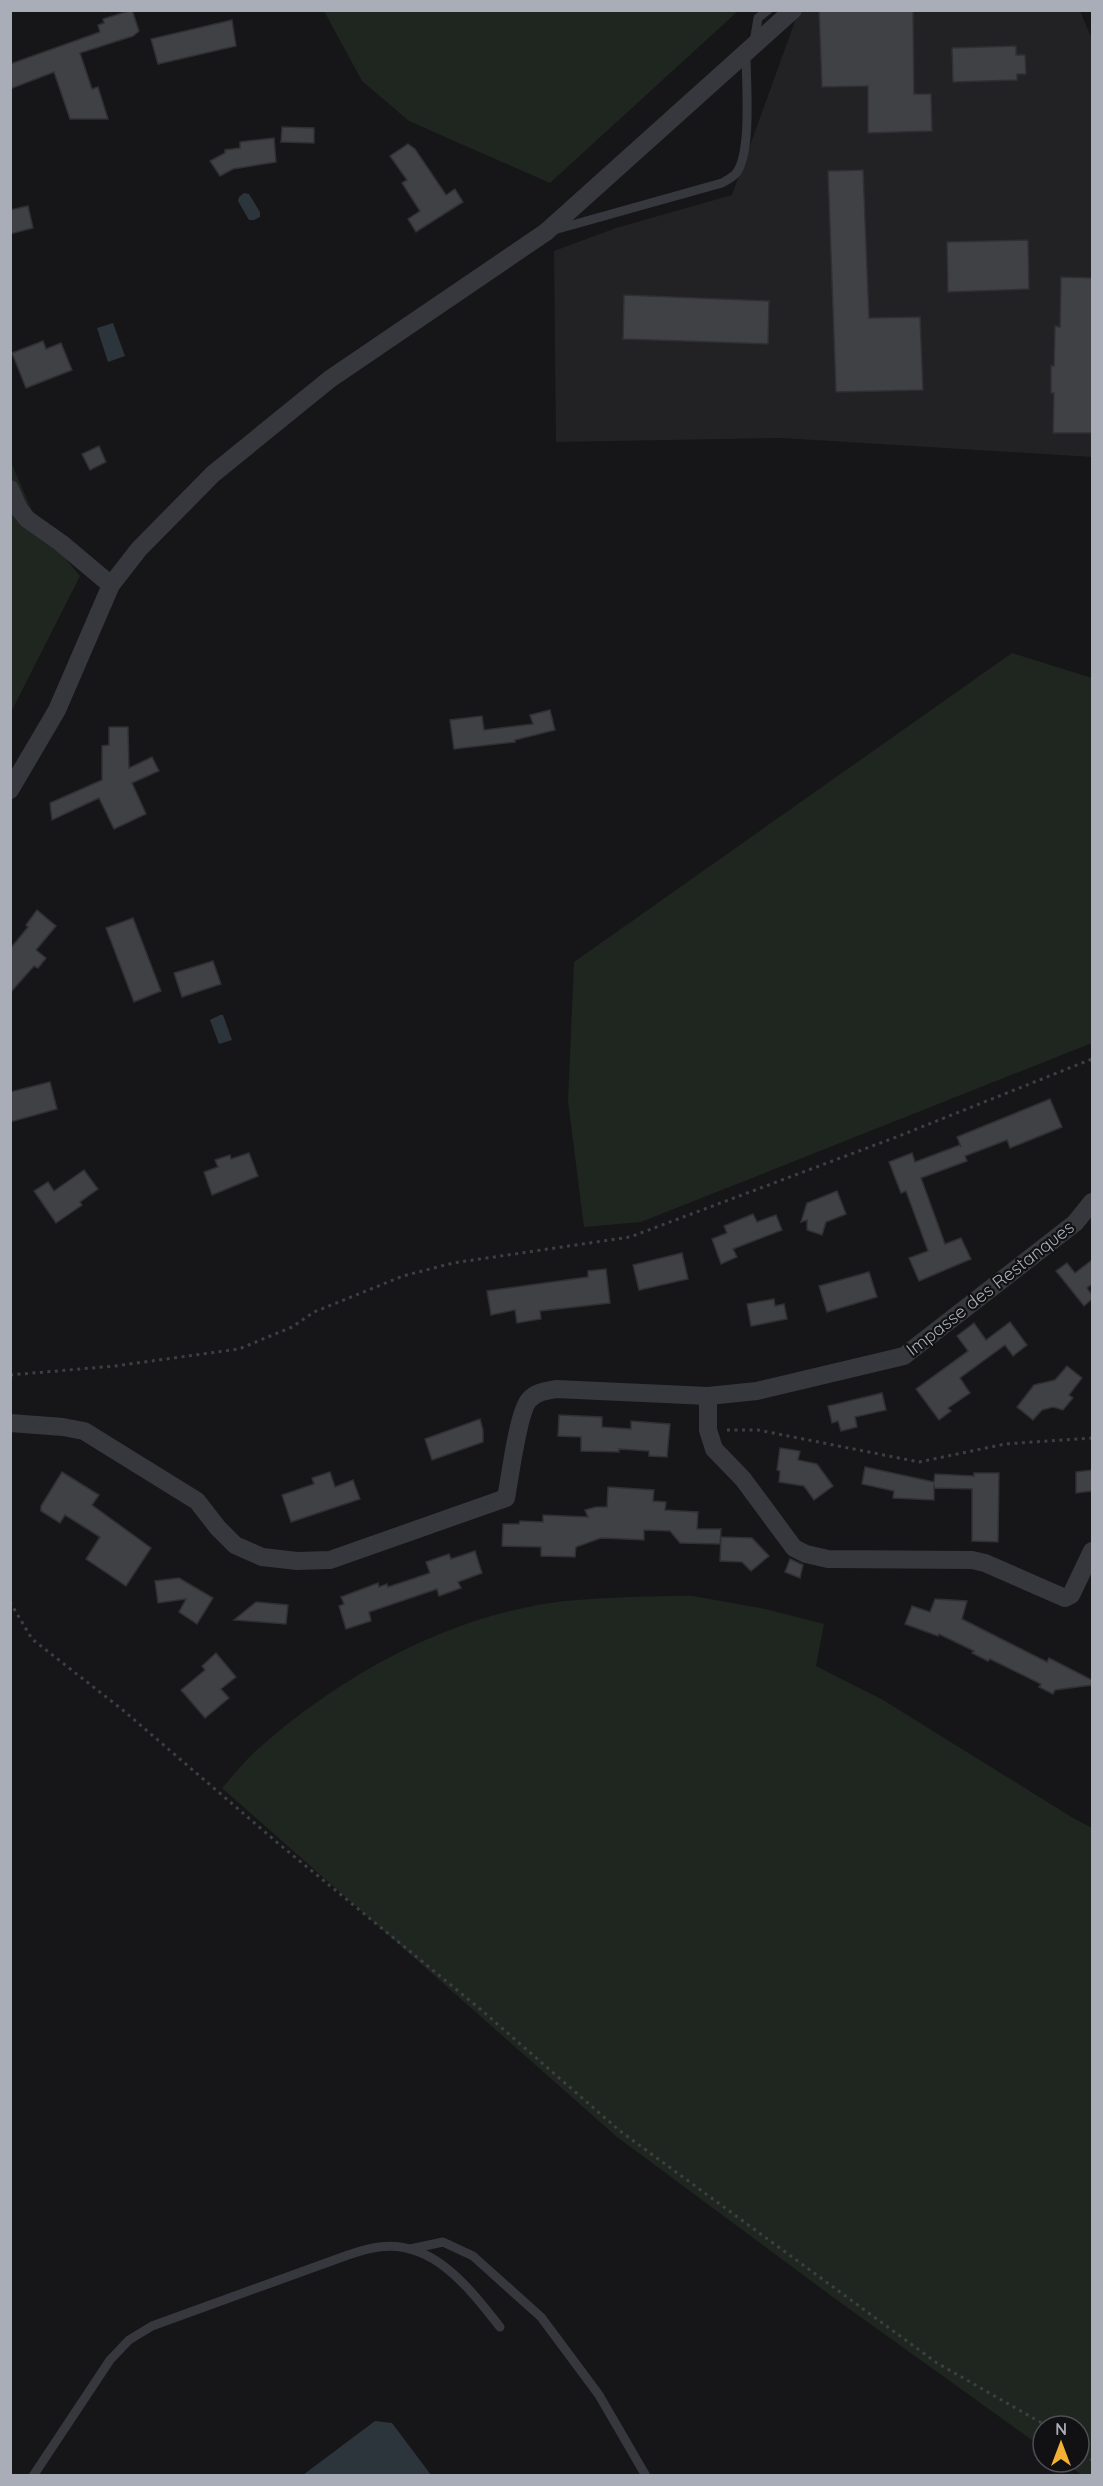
<svg xmlns="http://www.w3.org/2000/svg" width="1103" height="2486" viewBox="0 0 1103 2486" font-family="Quicksand,sans-serif">
	<style>
		.built { fill: #222225 }
		.green { fill: #1e261f }
		.water { fill: #2c353c }
		.building { fill: #404145; stroke: #303034; stroke-width: 1.5 }
		.lines { fill: none; stroke-linecap: round; stroke-linejoin: round }
		.path { stroke: #3d3f44; stroke-width: 3; stroke-dasharray: 3 4.5; stroke-linecap: butt }
		.service { stroke: #37383d; stroke-width: 9 }
		.minor { stroke: #37383d; stroke-width: 18 }
		.labels { text-anchor: middle; dominant-baseline: central; stroke-width: 4.5; stroke-linejoin: round; paint-order: stroke }
		.street-label { font-size: 18px; fill: #a8adb8; stroke: #111113 }
	</style>
	<rect width="100%" height="100%" fill="#161618"/>
	<!-- built -->
	<path class="built" d="M805 11H1080L1092 39V457L782 438 556 442 554 251 616 228 732 195 798 13Z"/>
	<!-- green -->
	<g class="green">
		<path d="M324 11H738L550 183 409 121 362 81Z"/>
		<path d="M10 460 38 525 80 576 11 712Z"/>
		<path d="M1012 653 1092 678V1043L641 1222 584 1227 568 1101 574 962Z"/>
		<path d="M693 1596 765 1609 824 1624 816 1666 883 1700 1073 1818 1092 1828V2475H1082L1063 2462H1079V2426H1043V2448L830 2295 617 2137 222 1788C234 1775 245 1760 259 1748 344 1673 452 1614 565 1601 608 1597 650 1596 693 1596Z"/>
	</g>
	<!-- water -->
	<g class="water">
		<path d="M244 193 249 194 260 212V217L254 220H249L238 201 239 197Z"/>
		<path d="M113 323 125 356 108 362 97 328Z"/>
		<path d="M220 1015H223L232 1040 219 1044 210 1020Z"/>
		<path d="M375 2421 392 2423 431 2475H303Z"/>
	</g>
	<!-- building -->
	<g class="building">
		<path d="M132 10 139 31 133 36 80 53 92 89 98 87 108 119H70L54 72 10 89V64L100 32 98 25 104 23 103 19Z"/>
		<path d="M819 10H913L914 94H931L932 131 868 133V86L822 87Z"/>
		<path d="M232 20 236 46 158 64 151 39Z"/>
		<path d="M1016 46V55H1025L1026 74H1017V80L953 82 952 48Z"/>
		<path d="M282 127 314 128V143L281 142Z"/>
		<path d="M274 138 276 162 233 169 220 176 210 161 225 153V150L240 148V142Z"/>
		<path d="M408 144 415 149 446 195 455 189 463 202 416 232 408 219 420 211 402 183 407 180 390 156Z"/>
		<path d="M863 170 869 318 920 317 923 390 836 392 828 171Z"/>
		<path d="M28 206 33 228 10 234V210Z"/>
		<path d="M1028 240 1029 289 948 292 947 242Z"/>
		<path d="M1061 277 1092 278V433H1053L1054 393H1051V366H1054L1055 326 1060 327Z"/>
		<path d="M624 295 769 301 768 344 623 339Z"/>
		<path d="M43 341 46 349 61 343 72 370 26 388 12 353Z"/>
		<path d="M99 446 106 462 90 470 82 454Z"/>
		<path d="M550 710 555 730 515 740V742L454 749 450 720 482 716 484 730 533 724 530 715Z"/>
		<path d="M109 727H128L129 768 152 757 159 771 132 783 146 814 114 829 99 798 52 820 50 803 102 780V746L109 745Z"/>
		<path d="M37 910 56 926 36 950 46 958 38 968 34 966 10 993V949L28 927 26 925Z"/>
		<path d="M133 918 161 991 134 1002 106 928Z"/>
		<path d="M213 961 221 984 182 997 174 973Z"/>
		<path d="M50 1082 57 1109 10 1122V1092Z"/>
		<path d="M1050 1099 1062 1127 1010 1148 1007 1140 965 1156 967 1161 921 1178 945 1244 961 1238 971 1259 919 1281 909 1258 928 1251 906 1191 901 1193 889 1162 912 1153 915 1162 960 1145 961 1147 957 1137Z"/>
		<path d="M249 1153 258 1176 212 1195 204 1172 218 1167 215 1160 230 1155 231 1159Z"/>
		<path d="M84 1170 98 1189 80 1202 82 1205 56 1223 34 1191 48 1182 54 1191Z"/>
		<path d="M837 1191 846 1214 826 1222 822 1235 807 1230V1220L801 1222 807 1203Z"/>
		<path d="M753 1214 757 1222 776 1215 782 1230 733 1249 737 1257 721 1264 712 1239 727 1233 724 1226Z"/>
		<path d="M682 1253 688 1279 639 1290 633 1265Z"/>
		<path d="M1092 1260V1284L1087 1288 1092 1295V1299L1084 1306 1056 1271 1067 1263 1075 1273Z"/>
		<path d="M606 1269 610 1303 540 1311 541 1319 517 1323 515 1310 491 1315 487 1291 588 1277V1271Z"/>
		<path d="M869 1272 877 1297 827 1312 819 1286Z"/>
		<path d="M774 1299 775 1306 784 1304 787 1319 751 1326 747 1304Z"/>
		<path d="M1010 1322 1027 1345 1013 1356 1005 1345 960 1378 970 1393 948 1408 951 1411 939 1420 916 1389 968 1351 957 1336 974 1323 986 1340Z"/>
		<path d="M1067 1366 1082 1378 1069 1395 1073 1398 1063 1410 1053 1407 1042 1410 1033 1420 1017 1407 1034 1385 1055 1380Z"/>
		<path d="M882 1393 886 1410 855 1417 857 1427 841 1431 838 1421 832 1423 828 1406Z"/>
		<path d="M559 1415 602 1417V1427L631 1429V1421L670 1424 667 1457 649 1456V1451L619 1449V1452L581 1451V1437L558 1436Z"/>
		<path d="M480 1419 483 1430V1442L432 1460 425 1439Z"/>
		<path d="M780 1448 800 1451 798 1460 817 1464 833 1486 814 1500 804 1486 779 1482 780 1471 777 1470Z"/>
		<path d="M865 1467 934 1482 935 1474 974 1476V1473H999L998 1542 972 1541V1489L934 1488V1484V1500L893 1498 894 1491 862 1484Z"/>
		<path d="M1092 1470V1491L1076 1493V1472Z"/>
		<path d="M62 1472 99 1495 92 1505 151 1548 126 1586 86 1559 100 1537 65 1515 60 1523 41 1511V1506Z"/>
		<path d="M330 1472 335 1487 353 1480 360 1499 291 1522 282 1495 314 1484 312 1478Z"/>
		<path d="M608 1487 654 1490 653 1501 666 1502 665 1510 698 1512 697 1529H721L720 1544 680 1543 670 1531 644 1530V1540L601 1538 576 1547 575 1557 541 1556V1547L502 1546 503 1524H519L520 1521 543 1522V1515L588 1517 585 1510 596 1507H607Z"/>
		<path d="M721 1537 752 1538 769 1556 751 1571 742 1562 720 1561Z"/>
		<path d="M475 1551 482 1573 458 1582 461 1588 439 1596 437 1589 369 1612 371 1621 346 1629 339 1606 344 1604 341 1597 378 1583 379 1587 387 1584 388 1587 430 1573 426 1562 449 1554 451 1559Z"/>
		<path d="M790 1559 803 1565 800 1578 785 1572Z"/>
		<path d="M179 1578 213 1598 197 1624 179 1612 186 1599 158 1603 155 1581Z"/>
		<path d="M935 1599 967 1601 962 1619 1047 1662 1049 1658 1092 1680V1685L1055 1690 1053 1694 1039 1687 1041 1684 990 1659 988 1661 972 1653 974 1651 939 1634 938 1636 905 1624 912 1606 930 1612Z"/>
		<path d="M256 1602 288 1605 286 1624 234 1620Z"/>
		<path d="M216 1653 236 1677 221 1689 229 1698 205 1718 181 1690 205 1670 202 1666Z"/>
	</g>
	<g class="lines">
		<!-- path -->
		<g class="path">
			<path d="M10 1375 115 1366 239 1349 292 1327 314 1312 403 1276 453 1263 630 1237 899 1136 1092 1059"/>
			<path d="M727 1430H758L919 1462 1005 1444 1092 1438"/>
			<path d="M10 1602 32 1639 124 1711 279 1844 479 2008 620 2131 937 2363 1047 2426"/>
			<path d="M1079 2449 1092 2460"/>
		</g>
		<!-- service -->
		<g class="service">
			<path d="M754 42 758 18 768 10"/>
			<path d="M554 230 722 183C727 180 734 177 737 172 752 150 746 82 746 54"/>
			<path d="M410 2249 443 2242 473 2256 541 2317 599 2395 646 2476"/>
			<path d="M33 2476 110 2360 129 2340 152 2326 348 2255C358 2252 369 2248 379 2247 434 2240 470 2289 500 2327"/>
		</g>
		<!-- minor -->
		<g class="minor">
			<path d="M10 489 19 509 27 519 61 543 111 585"/>
			<path d="M10 790 57 710 111 585 139 549 213 474 330 379 546 232 793 10"/>
			<path d="M708 1396V1430L714 1449 743 1479 794 1548 806 1554 828 1559 972 1560 985 1563 1065 1598 1071 1595 1092 1551"/>
			<path d="M10 1423 63 1427 84 1431 197 1501 218 1528 235 1545 262 1557 297 1561 330 1560 506 1498C510 1478 518 1412 529 1400 536 1392 546 1391 556 1389L708 1396 757 1391 904 1356 1075 1223 1092 1202"/>
		</g>
	</g>
	<g class="labels">
		<!-- street labels -->
		<g class="street-label">
			<text transform="translate(990 1288) rotate(-38)">Impasse des Restanques</text>
		</g>
	</g>
	<!-- border -->
	<rect width="1103" height="2486" fill="none" stroke="#a8adb8" stroke-width="24"/>
	<!-- north arrow -->
	<g transform="translate(1061 2444)"><circle r="28" fill="#111113" stroke="#4d4f55" stroke-width="1.5"/>
	<path d="M0-4.5L10 22L0 15L-10 22Z" fill="#f2b134"/>
	<text y="-9" font-size="16" font-weight="bold" text-anchor="middle" fill="#a8adb8">N</text>
	</g>
</svg>
